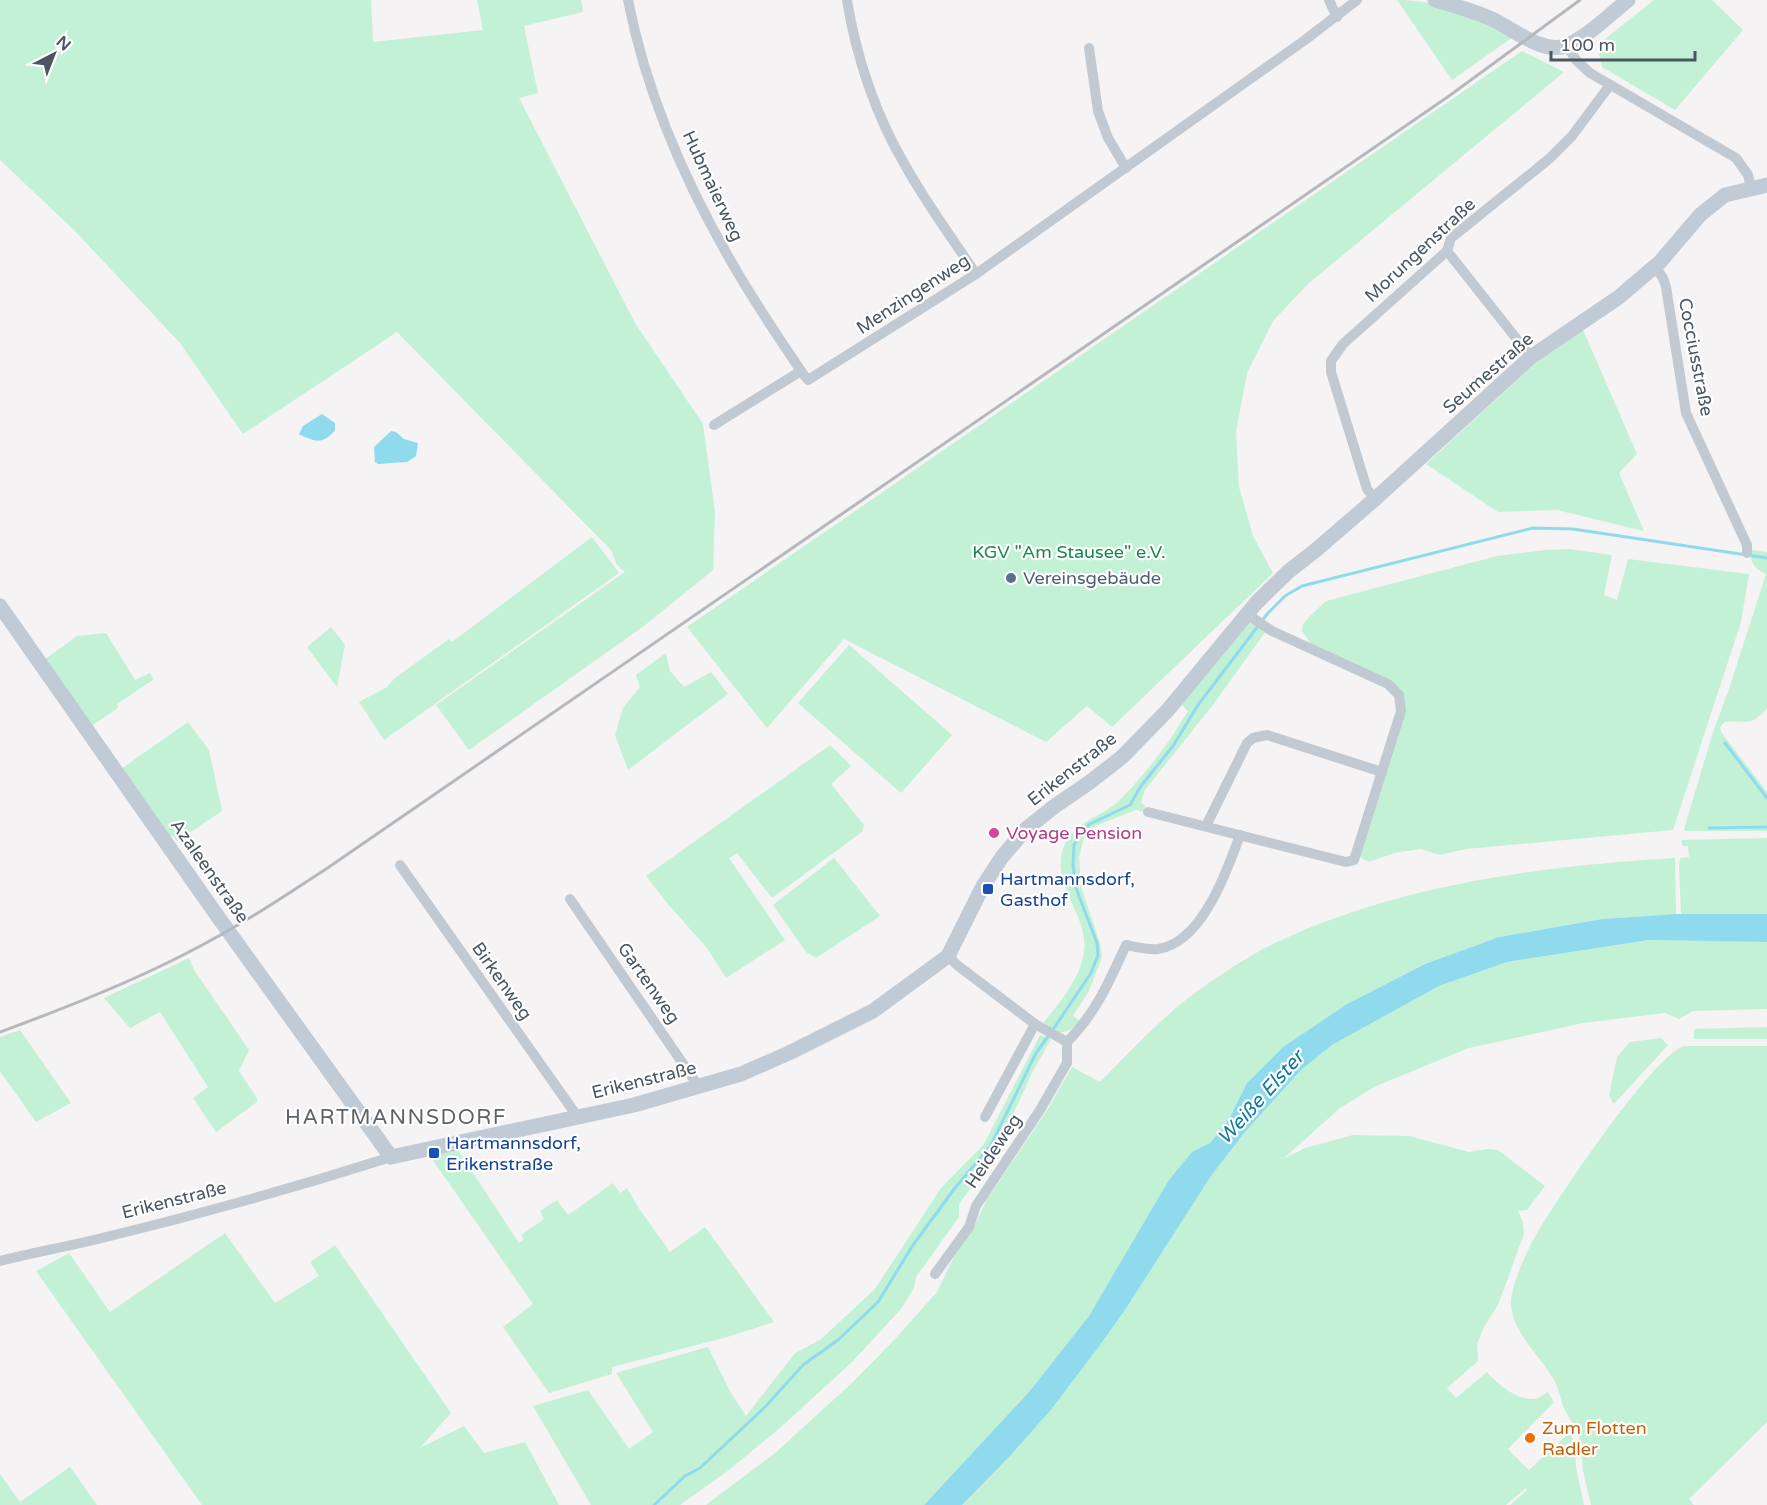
<svg xmlns="http://www.w3.org/2000/svg" width="1767" height="1505" viewBox="0 0 1767 1505" font-family="'Varela Round',sans-serif">
	<style>
		.green { fill: #c3f1d5 }
		.water { fill: #90daee }
		.lines { fill: none; stroke-linecap: round; stroke-linejoin: round }
		.stream { stroke: #90daee; stroke-width: 3 }
		.street { stroke: #c1cad2; stroke-width: 10 }
		.secondary { stroke: #c1cbd6; stroke-width: 15 }
		.rail { stroke: #b5b8bd; stroke-width: 3 }
		.service-dot { fill: #5c6f8a; stroke: #fff; stroke-width: 2 }
		.hotel-dot { fill: #d1479c; stroke: #fff; stroke-width: 2 }
		.transit-dot { fill: #1a4fb4; stroke: #fff; stroke-width: 2 }
		.food-dot { fill: #e8710a; stroke: #fff; stroke-width: 2 }
		.labels { text-anchor: middle; dominant-baseline: central; stroke-width: 4.5; stroke-linejoin: round; paint-order: stroke }
		.street-label { font-size: 18px; fill: #4a5661; stroke: #fff }
		.park-label { font-size: 18px; fill: #17864f; stroke: #fff }
		.service-label { font-size: 18px; fill: #4e5e75; stroke: #fff; text-anchor: start }
		.hotel-label { font-size: 18px; fill: #b23c85; stroke: #fff; text-anchor: start }
		.transit-label { font-size: 18px; fill: #164399; stroke: #fff; text-anchor: start }
		.food-label { font-size: 18px; fill: #c56008; stroke: #fff; text-anchor: start }
		.water-label { font-size: 20px; font-style: italic; fill: #0c7c9b; stroke: #fff }
		.quarter-label { font-size: 21px; letter-spacing: 1.5px; fill: #5f6368; stroke: #fff }
	</style>
	<rect width="100%" height="100%" fill="#f5f3f3"/>
	<!-- green -->
	<g class="green">
		<path d="M0 0H371L373 42 483 30 477 0H581L583 12 524 26 538 93 519 98 635 323 703 424 715 512 713 570 644 626 469 750 436 705 625 572 617 565 611 550 397 332 243 434 180 343 75 231 0 160Z"/>
		<path d="M1397 0C1442 0 1474 18 1513 37L1452 80Z"/>
		<path d="M1654 0H1712L1743 30 1675 110 1602 67 1598 50 1605 39Z"/>
		<path d="M1522 51 1564 72 1308 284 1273 321 1247 373 1236 432 1239 487 1253 536 1273 573 1112 727 1087 706 1046 742 844 639 767 728 687 627Z"/>
		<path d="M1583 330 1637 454 1619 473 1644 531 1557 510 1498 512 1426 464 1536 363Z"/>
		<path d="M592 537 619 573 384 740 359 702 387 687 395 678 449 639 452 642Z"/>
		<path d="M1569 549 1612 555 1604 595 1617 600 1628 559 1749 574 1741 622 1673 830 1466 849 1440 855 1421 849 1394 853 1369 862 1359 857 1402 694 1311 644 1302 631 1303 624 1308 618 1326 601 1497 556 1546 550Z"/>
		<path d="M1752 550 1767 552V708C1749 729 1747 719 1725 722L1720 727 1721 732 1767 792V831H1686L1684 829 1713 732 1728 692 1766 574C1755 569 1752 565 1750 553Z"/>
		<path d="M1244 623H1255L1266 631 1212 706 1145 790 1141 802 1145 806 1144 812 1136 810 1095 826 1084 838 1079 857 1081 887 1100 943 1102 957 1089 991 1073 1016 1080 1021C1070 1033 1053 1039 1044 1022 1060 1002 1081 978 1084 951 1089 913 1046 881 1066 842 1077 821 1103 816 1119 801 1146 773 1169 744 1188 711L1181 704Z"/>
		<path d="M331 627 345 645 337 687 307 647Z"/>
		<path d="M106 633 135 680 150 673 154 679 117 704 118 708 91 726 44 660 77 636Z"/>
		<path d="M849 645 952 735 901 793 798 703Z"/>
		<path d="M666 653 670 671 684 687 711 672 728 694 628 770 615 735 623 708 640 687 636 675Z"/>
		<path d="M188 722 209 750 222 811 177 841 173 836H170L121 769Z"/>
		<path d="M830 745 851 766 831 784 864 825 862 832 772 898 737 853 729 858 785 940 726 978 707 948 667 903 646 876Z"/>
		<path d="M1767 838V914H1681L1679 866 1680 858 1689 857 1688 846H1682V840Z"/>
		<path d="M834 858 880 916 816 958 806 952 773 905Z"/>
		<path d="M1675 858 1676 914 1602 919 1499 937 1425 964 1347 1004 1283 1047 1247 1083 1229 1119 1210 1143 1192 1152 1089 1316 1029 1392 924 1505H706L774 1454 852 1383 896 1338 937 1292 955 1255 976 1223 987 1199 1046 1112 1072 1067 1100 1082C1131 1051 1161 1018 1196 992 1222 974 1249 955 1277 942 1400 884 1542 866 1675 858Z"/>
		<path d="M1649 940 1767 942V1009L1693 1011 1679 1019 1665 1013 1583 1023 1469 1048 1376 1086 1340 1108 1283 1159 1305 1148 1353 1135 1409 1136 1469 1152 1487 1149 1498 1150 1545 1186 1527 1210 1518 1211 1523 1222 1524 1234 1498 1305 1485 1325 1477 1344 1478 1361 1447 1388 1456 1398 1487 1372C1498 1384 1516 1400 1534 1399 1539 1398 1544 1395 1548 1392L1554 1402 1508 1449 1529 1470 1570 1432 1575 1446 1576 1467 1584 1505H1510L1527 1490 1526 1488 1506 1505H962L1009 1457 1050 1411 1127 1307 1211 1176 1245 1132 1301 1070 1332 1045 1439 986 1507 962Z"/>
		<path d="M189 958 194 970 249 1050 239 1071 257 1098V1102L216 1132 193 1098 208 1087 160 1012 130 1028 104 998Z"/>
		<path d="M1767 1027V1039H1694V1029Z"/>
		<path d="M20 1030 71 1103 36 1122 0 1071V1037Z"/>
		<path d="M1040 1035 1051 1039 1033 1071 1006 1130 984 1170 959 1204V1217L916 1277 914 1288 901 1309 853 1361 781 1427 729 1470 680 1505H591L533 1406 588 1390 629 1449 653 1432 616 1373 708 1347 731 1393 746 1416 795 1353 820 1340 875 1289 941 1188 984 1144Z"/>
		<path d="M1661 1038 1668 1045 1614 1104 1609 1096 1617 1057 1630 1042Z"/>
		<path d="M1684 1046H1767V1422L1689 1499 1694 1505H1591C1588 1493 1585 1482 1583 1470 1581 1455 1583 1444 1576 1430 1572 1422 1567 1414 1563 1406 1561 1399 1559 1391 1556 1384 1543 1357 1515 1338 1511 1306 1509 1288 1529 1246 1539 1230 1558 1198 1654 1054 1684 1046Z"/>
		<path d="M458 1150 519 1243 524 1240 521 1235 544 1219 540 1211 557 1200 568 1215 613 1183 620 1193 627 1188 638 1207 670 1252 705 1227 774 1322 727 1337 612 1367V1374L549 1393 503 1327 533 1304 430 1156Z"/>
		<path d="M225 1233 275 1303 319 1276 310 1262 335 1245 451 1413 420 1448 464 1426 484 1453 525 1442 559 1505H202L36 1271 69 1253 110 1312Z"/>
		<path d="M70 1467 97 1505H0V1474L20 1502Z"/>
	</g>
	<!-- water -->
	<g class="water">
		<path d="M322 414 335 423V430C323 445 315 442 299 434L303 426Z"/>
		<path d="M391 431 396 432 404 439 418 443 416 456 407 462 378 464 375 462 374 447Z"/>
		<path d="M1676 914H1767V942L1649 940 1507 962 1439 986 1332 1045 1301 1070 1245 1132 1211 1176 1127 1307 1097 1349 1050 1411 1009 1457 962 1505H924L1029 1392 1089 1316 1169 1180 1192 1152 1210 1143 1229 1119 1247 1083 1283 1047 1347 1004 1425 964 1499 937 1602 919Z"/>
	</g>
	<g class="lines">
		<!-- stream -->
		<g class="stream">
			<path d="M1725 743 1767 798"/>
			<path d="M1709 828 1767 827"/>
			<path d="M1052 1031 1091 973 1098 955 1097 943 1076 888 1073 865 1074 845 1082 831 1090 824 1130 805 1141 786 1173 746 1198 705 1268 613 1285 596 1302 586 1533 528 1573 529 1767 558"/>
			<path d="M654 1505 685 1476 700 1468 765 1407 803 1365 838 1340 878 1302 913 1245 955 1188 991 1145 1036 1053 1049 1035"/>
		</g>
		<!-- street -->
		<g class="street">
			<path d="M628 0C646 92 685 182 732 263 753 300 777 335 801 371"/>
			<path d="M847 0C856 57 876 116 905 165 926 203 952 238 976 274"/>
			<path d="M1329 0 1337 17"/>
			<path d="M1567 46 1576 60 1590 73 1736 158 1748 175 1751 188"/>
			<path d="M1089 48 1098 111 1108 138 1126 168"/>
			<path d="M1447 251 1531 357"/>
			<path d="M1655 266 1663 278 1666 287 1686 413 1747 545V553"/>
			<path d="M714 425 801 371 808 380 976 274 1305 40 1357 0"/>
			<path d="M1375 499 1367 489 1331 372V361L1343 344 1447 251 1451 238 1549 159 1572 136 1610 85"/>
			<path d="M1148 812 1346 862 1354 860 1401 711 1399 695 1388 684 1272 631 1247 614"/>
			<path d="M1206 826 1247 743 1253 738 1267 735 1382 772"/>
			<path d="M400 865 577 1116"/>
			<path d="M570 899 699 1087"/>
			<path d="M948 956 957 965 1035 1024 1067 1042"/>
			<path d="M985 1117 1035 1024"/>
			<path d="M0 1261C32 1253 65 1247 98 1239 197 1215 294 1188 391 1157"/>
			<path d="M935 1274 969 1227 976 1206 1040 1110 1067 1063V1042C1096 1013 1109 982 1126 945 1136 947 1148 950 1158 949 1202 943 1227 871 1240 835"/>
		</g>
		<!-- secondary -->
		<g class="secondary">
			<path d="M1435 0C1453 5 1474 11 1492 19 1513 29 1545 56 1568 45 1590 35 1609 15 1628 0"/>
			<path d="M0 606 216 914 391 1157 634 1105 741 1074 789 1053 873 1011 948 956 983 886 1002 857 1026 829 1055 806 1090 782 1122 757 1167 711 1257 602 1289 571 1316 550 1375 499 1531 357 1619 297 1660 262 1700 215 1725 195 1767 185"/>
		</g>
		<!-- rail -->
		<path class="rail" d="M0 1032C63 1009 125 985 185 954 235 929 282 898 329 867L1449 96 1580 0"/>
	</g>
	<!-- markers -->
	<circle class="service-dot" cx="1011" cy="578" r="6"/>
	<circle class="hotel-dot" cx="994" cy="833" r="6"/>
	<g class="transit-dot">
		<rect x="982" y="883" width="12" height="12" rx="3"/>
		<rect x="428" y="1147" width="12" height="12" rx="3"/>
	</g>
	<circle class="food-dot" cx="1530" cy="1438" r="6"/>
	<g class="labels">
		<!-- street labels -->
		<g class="street-label">
			<text transform="translate(713 186) rotate(65)">Hubmaierweg</text>
			<text transform="translate(1420 250) rotate(-43)">Morungenstraße</text>
			<text transform="translate(913 294) rotate(-33)">Menzingenweg</text>
			<text transform="translate(1696 357) rotate(79)">Cocciusstraße</text>
			<text transform="translate(1488 373) rotate(-41)">Seumestraße</text>
			<text transform="translate(1072 769) rotate(-38)">Erikenstraße</text>
			<text transform="translate(210 871) rotate(55)">Azaleenstraße</text>
			<text transform="translate(502 981) rotate(55)">Birkenweg</text>
			<text transform="translate(649 983) rotate(55)">Gartenweg</text>
			<text transform="translate(644 1080) rotate(-14)">Erikenstraße</text>
			<text transform="translate(993 1151) rotate(-56)">Heideweg</text>
			<text transform="translate(174 1200) rotate(-14)">Erikenstraße</text>
		</g>
		<!-- park labels -->
		<g class="park-label">
			<text x="1069" y="552">KGV "Am Stausee" e.V.</text>
		</g>
		<!-- service labels -->
		<g class="service-label">
			<text x="1023" y="578">Vereinsgebäude</text>
		</g>
		<!-- hotel labels -->
		<g class="hotel-label">
			<text x="1006" y="833">Voyage Pension</text>
		</g>
		<!-- transit labels -->
		<g class="transit-label">
			<text x="1000" y="879">Hartmannsdorf,<tspan x="1000" dy="21">Gasthof</tspan></text>
			<text x="446" y="1143">Hartmannsdorf,<tspan x="446" dy="21">Erikenstraße</tspan></text>
		</g>
		<!-- food labels -->
		<g class="food-label">
			<text x="1542" y="1428">Zum Flotten<tspan x="1542" dy="21">Radler</tspan></text>
		</g>
		<!-- water labels -->
		<g class="water-label">
			<text transform="translate(1261 1098) rotate(-48)">Weiße Elster</text>
		</g>
		<!-- quarter labels -->
		<g class="quarter-label">
			<text x="396" y="1117">HARTMANNSDORF</text>
		</g>
	</g>
	<!-- north arrow -->
	<g transform="translate(54 54) rotate(42)" stroke="#ffffff" stroke-width="4.5" paint-order="stroke">
	<path d="M0-4.5L10 22L0 15L-10 22Z" fill="#4a5661"/>
	<text y="-9" font-size="16" font-weight="bold" text-anchor="middle" fill="#4a5661">N</text>
	</g>
	<!-- scale -->
	<path d="M1551 51v9h144v-9" fill="none" stroke="#4a5661" stroke-width="3"/>
	<text x="1560" y="51" font-size="18" fill="#4a5661" stroke="#ffffff" stroke-width="4.5" paint-order="stroke">100 m</text>
</svg>
